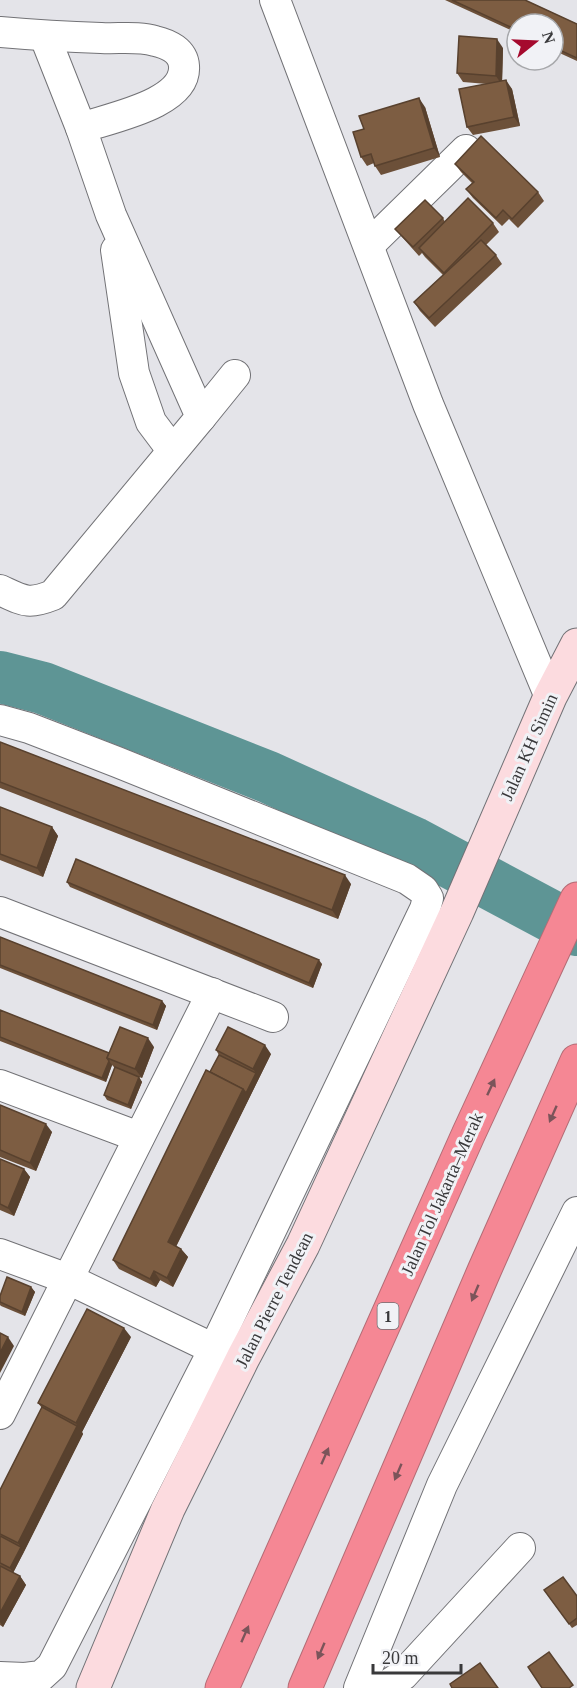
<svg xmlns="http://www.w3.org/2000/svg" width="577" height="1688" viewBox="0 0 577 1688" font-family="Georgia,serif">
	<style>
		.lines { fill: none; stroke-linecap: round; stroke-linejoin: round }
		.river { stroke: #5e9595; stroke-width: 52 }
		.street-casing { stroke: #727276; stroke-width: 32 }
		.secondary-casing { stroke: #727276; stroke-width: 35 }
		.highway-casing { stroke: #b36c75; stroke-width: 35 }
		.street { stroke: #fff; stroke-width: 30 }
		.secondary { stroke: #fcdbdf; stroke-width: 33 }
		.highway { stroke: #f58794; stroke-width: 33 }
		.wall { fill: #6c5039 }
		.shaded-wall { fill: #58412e }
		.building { fill: #7d5d42; stroke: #58412e; stroke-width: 1.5 }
		.oneway { fill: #7b545a }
		.labels { text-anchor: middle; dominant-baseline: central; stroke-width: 6; stroke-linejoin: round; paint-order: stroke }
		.shield { fill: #f1f2f6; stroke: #707073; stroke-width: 1.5 }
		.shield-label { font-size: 16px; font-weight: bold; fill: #39393b }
		.street-label { font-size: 18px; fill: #39393b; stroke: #f1f2f6 }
	</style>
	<rect width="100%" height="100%" fill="#e4e4e9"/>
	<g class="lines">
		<!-- river -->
		<path class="river" d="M0 677 43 688 268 777 414 843 577 930"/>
		<defs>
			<g id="street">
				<path d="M275 0 428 404 550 697"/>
				<path d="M0 32C34 35 67 37 101 38 118 39 139 36 155 41 168 44 183 51 184 66 187 104 109 118 81 128"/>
				<path d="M369 245 466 150"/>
				<path d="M116 250 134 373 151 422 172 450"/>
				<path d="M201 417 235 375"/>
				<path d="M0 590C24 601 28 605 53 595L201 417 111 215 81 128 45 37"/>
				<path d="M0 720 29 728 117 762 407 879 423 890 428 898 425 909 214 1349"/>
				<path d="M0 912 273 1017"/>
				<path d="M0 1085 139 1137"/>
				<path d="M0 1254 68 1279 214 1349 52 1666 41 1676 25 1678 0 1677"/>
				<path d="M0 1414 212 993"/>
				<path d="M359 1688 442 1485 577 1212"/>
				<path d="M383 1688 403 1675 520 1548"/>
			</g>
			<path id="secondary" d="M93 1688 168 1509 243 1358 303 1245 457 912 550 697 577 645"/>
			<g id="highway">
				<path d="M222 1688 468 1135 577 899"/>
				<path d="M305 1688 484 1271 577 1061"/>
			</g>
		</defs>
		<!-- street casing -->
		<use href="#street" class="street-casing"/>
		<!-- secondary casing -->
		<use href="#secondary" class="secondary-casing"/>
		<!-- highway casing -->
		<use href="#highway" class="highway-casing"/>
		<!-- street -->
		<use href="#street" class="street"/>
		<!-- secondary -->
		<use href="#secondary" class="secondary"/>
		<!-- highway -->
		<use href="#highway" class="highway"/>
	</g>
	<!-- wall -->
	<g class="wall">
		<path d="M445 0H525L577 24V61L553 50V24H517V33Z"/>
		<path d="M503 48 502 81 512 89 520 126 473 135 467 127 487 84 463 82 457 73Z"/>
		<path d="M425 107 440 157 381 175 375 166 374 163 367 166 361 157 364 129Z"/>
		<path d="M455 164 538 192 544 201 518 228 509 219 502 226 473 198 466 189 472 183 461 172Z"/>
		<path d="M443 218 445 222 493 223 499 232 486 245 496 255 502 264 435 327 420 311 414 302 443 275 425 257 422 253 419 256 402 237 395 229Z"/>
		<path d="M0 742 351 884 338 919 0 788Z"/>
		<path d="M0 807 52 827 58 836 43 877 0 860Z"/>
		<path d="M67 882 322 964 313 988 70 887Z"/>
		<path d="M0 937 162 1001 166 1006 157 1030 0 968Z"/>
		<path d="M0 1010 109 1053 154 1047 142 1078 139 1077 142 1082 131 1109 107 1100 104 1095 115 1068 112 1065 106 1082 0 1041Z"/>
		<path d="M216 1050 271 1054 176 1246 181 1249 188 1257 173 1287 160 1280 156 1287 119 1269 113 1260 210 1072 219 1055Z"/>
		<path d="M0 1105 52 1132 36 1171 0 1157Z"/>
		<path d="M0 1159 24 1169 30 1177 14 1216 0 1210Z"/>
		<path d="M31 1287 35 1292 25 1316 1 1306 0 1305V1296Z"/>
		<path d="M131 1337 82 1432 83 1434 13 1573 20 1576 26 1585 3 1627 0 1625V1490L42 1408 38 1403Z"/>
		<path d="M544 1590 577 1596V1625L572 1628Z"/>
	</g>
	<!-- shaded-wall -->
	<g class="shaded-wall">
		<path d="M497 39 503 48 502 85 496 76Z"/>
		<path d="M506 80 512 89 520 126 514 117Z"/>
		<path d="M419 98 425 107 440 157 434 148Z"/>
		<path d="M52 827 58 836 43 877 37 868Z"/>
		<path d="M345 875 351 884 338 919 332 910Z"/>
		<path d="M319 960 322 964 313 988 309 983Z"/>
		<path d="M162 1001 166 1006 157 1030 153 1025Z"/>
		<path d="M148 1038 154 1047 142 1078 135 1069Z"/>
		<path d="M265 1045 271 1054 174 1251 168 1242 243 1089 256 1073 253 1069Z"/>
		<path d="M109 1061 112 1065 106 1082 102 1078Z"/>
		<path d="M139 1077 142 1082 131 1109 128 1105Z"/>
		<path d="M46 1124 52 1132 36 1171 30 1163Z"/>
		<path d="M24 1169 30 1177 14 1216 8 1208Z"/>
		<path d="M181 1249 188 1257 173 1287 167 1278Z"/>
		<path d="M154 1271 160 1280 156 1287 150 1279Z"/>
		<path d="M31 1287 35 1292 25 1316 22 1312Z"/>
		<path d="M124 1328 131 1337 82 1432 83 1434 24 1552 18 1543 77 1426 76 1423Z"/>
		<path d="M8 1337 14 1346 0 1373V1353Z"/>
		<path d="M21 1547 24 1552 13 1573 10 1568Z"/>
		<path d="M20 1576 26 1585 3 1627 0 1622V1613Z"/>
	</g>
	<!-- building -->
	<g class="building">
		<path d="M452 0H525L577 24V58L553 47V24H517V30Z"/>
		<path d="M459 36 497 39 496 76 457 73Z"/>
		<path d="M506 80 514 117 467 127 459 89Z"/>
		<path d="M419 98 434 148 375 166 371 154 361 157 353 132 364 129 359 116Z"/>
		<path d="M481 136 538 192 512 219 503 210 496 218 466 189 474 182 455 164Z"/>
		<path d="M468 198 493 223 444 273 419 248Z"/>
		<path d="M425 200 443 218 413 247 395 229Z"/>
		<path d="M481 240 496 255 429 318 414 302Z"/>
		<path d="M0 742 345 875 332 910 0 782Z"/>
		<path d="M0 807 52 827 37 868 0 854Z"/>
		<path d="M76 859 319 960 309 983 67 882Z"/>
		<path d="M0 937 162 1001 153 1025 0 965Z"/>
		<path d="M0 1010 109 1053 107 1058 109 1061 102 1078 0 1037Z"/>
		<path d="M120 1027 148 1038 135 1069 107 1058Z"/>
		<path d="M228 1027 265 1045 253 1069 216 1050Z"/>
		<path d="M219 1055 256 1073 246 1093 243 1089 210 1072Z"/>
		<path d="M115 1067 139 1077 128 1105 104 1095Z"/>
		<path d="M206 1070 243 1089 168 1242 181 1249 167 1278 154 1271 150 1279 113 1260Z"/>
		<path d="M0 1105 46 1124 30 1163 0 1150Z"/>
		<path d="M0 1159 24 1169 8 1208 0 1204Z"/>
		<path d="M7 1277 31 1287 22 1312 0 1302V1296Z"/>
		<path d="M87 1309 124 1328 76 1423 38 1403Z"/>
		<path d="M0 1333 8 1337 0 1353Z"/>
		<path d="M42 1407 77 1426 18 1543 0 1534V1490Z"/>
		<path d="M0 1536 21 1547 10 1568 0 1563Z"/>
		<path d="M0 1566 20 1576 0 1613Z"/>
		<path d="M563 1577 577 1596V1618L569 1624 544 1590Z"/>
		<path d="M549 1652 573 1685 569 1688H542L528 1667Z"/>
		<path d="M480 1663 498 1688H452L450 1684Z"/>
	</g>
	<!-- one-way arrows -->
	<defs><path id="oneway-solid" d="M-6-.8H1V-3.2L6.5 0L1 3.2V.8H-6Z" transform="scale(1.5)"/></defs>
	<g class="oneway">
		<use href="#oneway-solid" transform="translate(491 1087) rotate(-65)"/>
		<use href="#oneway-solid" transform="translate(553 1114) rotate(114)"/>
		<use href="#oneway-solid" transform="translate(475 1293) rotate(113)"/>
		<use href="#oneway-solid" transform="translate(325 1456) rotate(-66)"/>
		<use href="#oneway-solid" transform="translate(398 1472) rotate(113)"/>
		<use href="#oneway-solid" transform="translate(245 1634) rotate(-66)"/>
		<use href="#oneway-solid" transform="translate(321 1651) rotate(113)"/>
	</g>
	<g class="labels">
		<!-- shield labels -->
		<rect class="shield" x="377.5" y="1303" width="21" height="26" rx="4.5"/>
		<g class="shield-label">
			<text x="388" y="1316">1</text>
		</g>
		<!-- street labels -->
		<g class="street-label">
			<text transform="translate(529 747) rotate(-66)">Jalan KH Simin</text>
			<text transform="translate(442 1194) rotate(-66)">Jalan Tol Jakarta–Merak</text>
			<text transform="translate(274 1300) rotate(-63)">Jalan Pierre Tendean</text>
		</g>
	</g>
	<!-- north arrow -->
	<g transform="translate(535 42) rotate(72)"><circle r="28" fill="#f1f2f6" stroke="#a7a8ab" stroke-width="1.5"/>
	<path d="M0-4.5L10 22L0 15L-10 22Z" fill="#a50a2e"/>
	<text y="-9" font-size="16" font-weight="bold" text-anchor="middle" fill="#39393b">N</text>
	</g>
	<!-- scale -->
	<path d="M373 1664v9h88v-9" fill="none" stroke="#39393b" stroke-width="3"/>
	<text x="382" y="1664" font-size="18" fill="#39393b" stroke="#f1f2f6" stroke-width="4.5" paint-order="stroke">20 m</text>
</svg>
